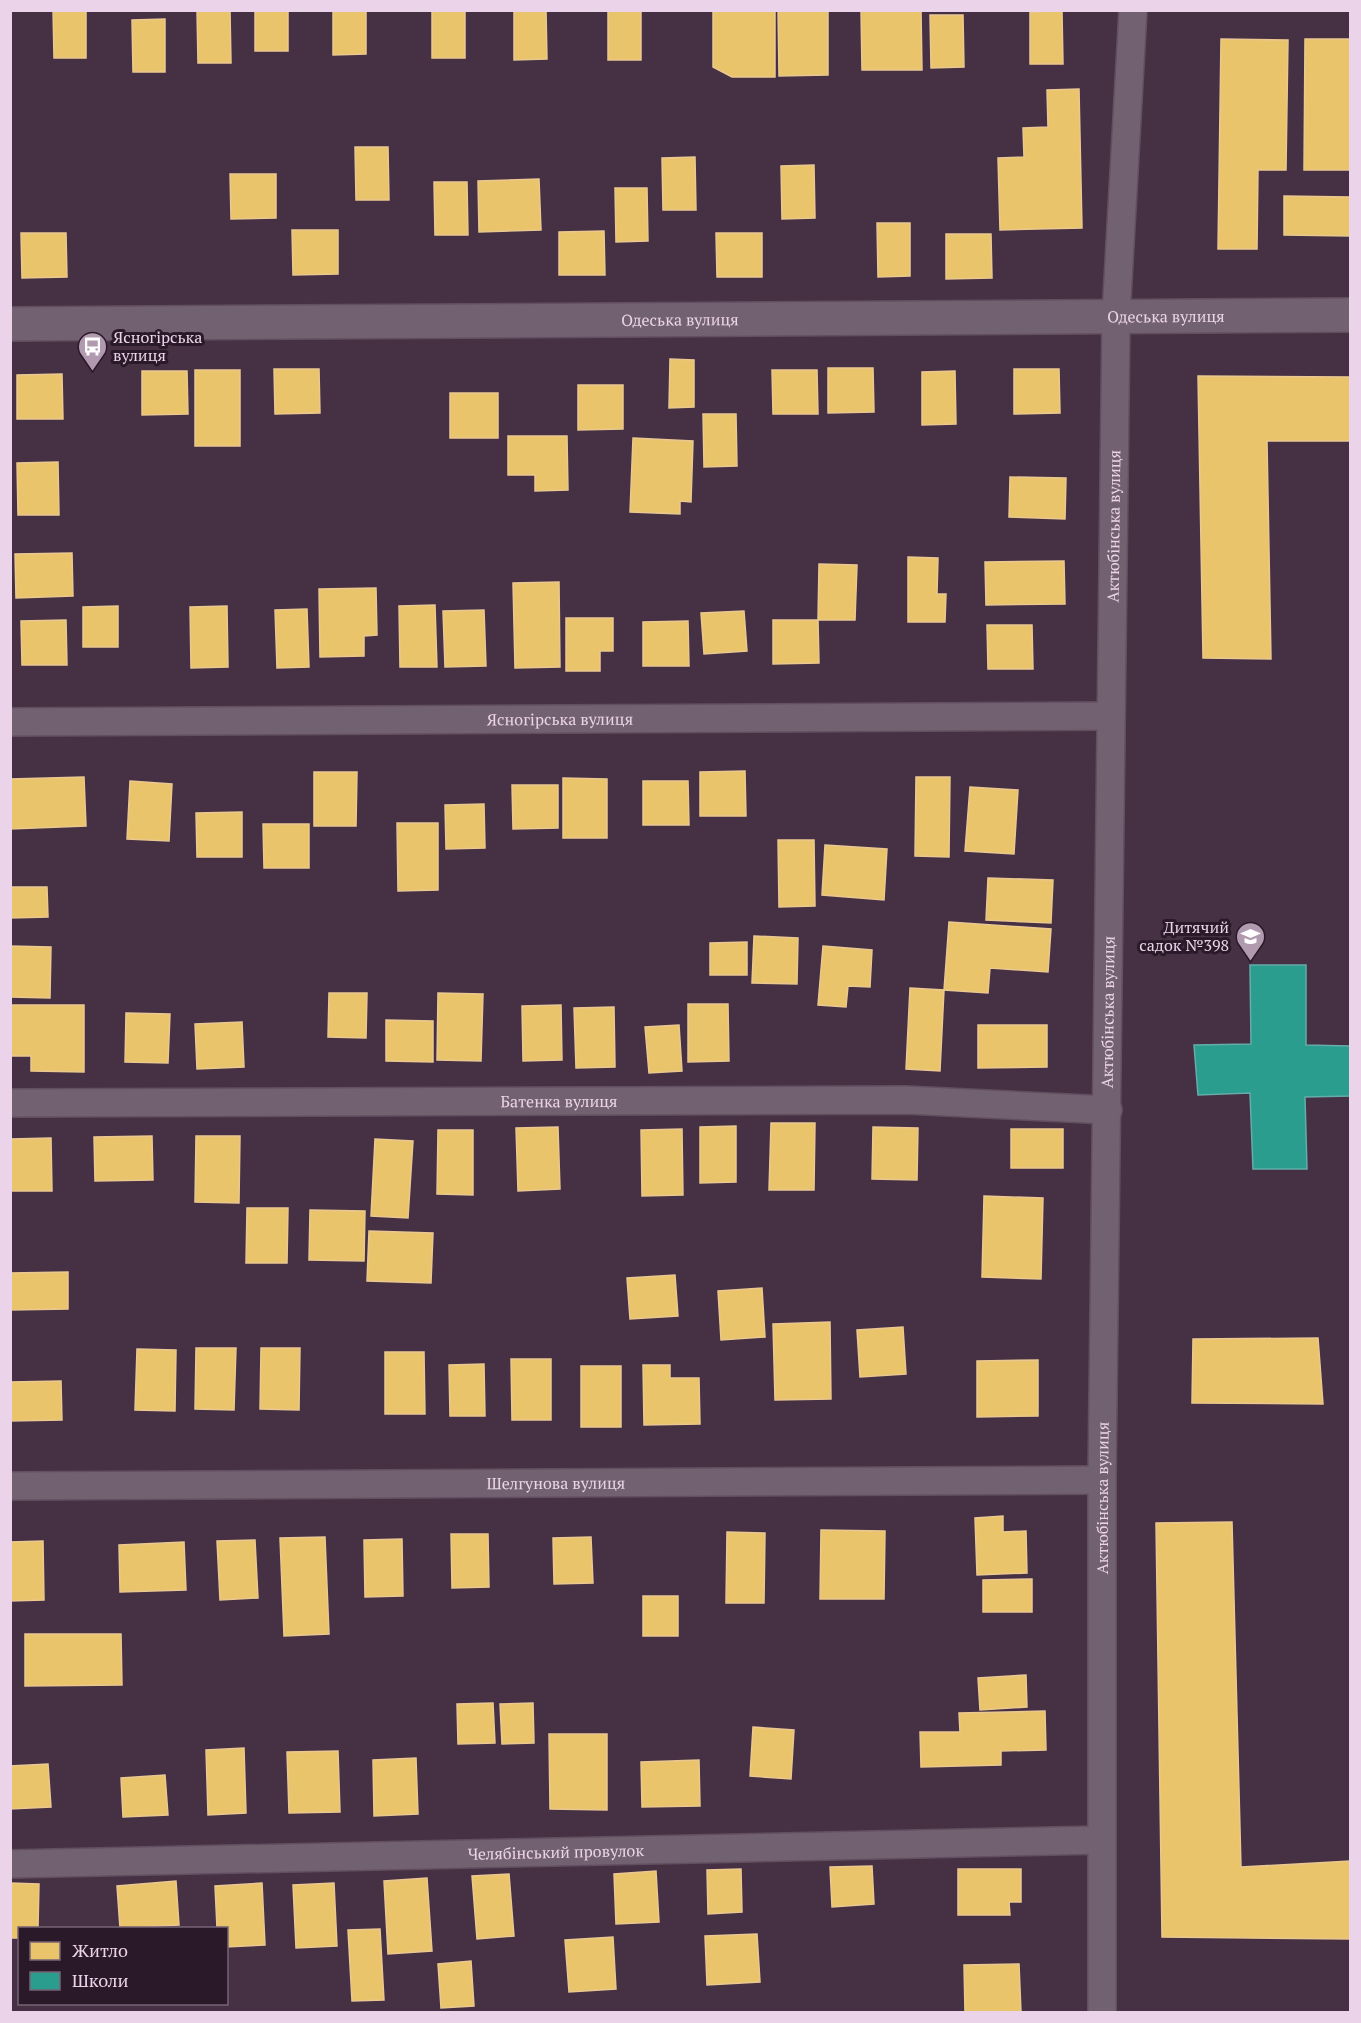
<svg xmlns="http://www.w3.org/2000/svg" width="1361" height="2023" viewBox="0 0 1361 2023" font-family="'PT Serif',serif">
	<style>
		.homes { fill: #e9c46a; stroke: #eac890; stroke-width: 1.5 }
		.schools { fill: #2a9d8f; stroke: #64adaa; stroke-width: 1.5 }
		.lines { fill: none; stroke-linecap: round; stroke-linejoin: round }
		.minor-casing { stroke: #614e5f; stroke-width: 30 }
		.tertiary-casing { stroke: #614e5f; stroke-width: 36 }
		.minor { stroke: #726271; stroke-width: 27 }
		.tertiary { stroke: #726271; stroke-width: 33 }
		.labels { text-anchor: middle; dominant-baseline: central; stroke-width: 6; stroke-linejoin: round; paint-order: stroke }
		.street-label { font-size: 16px; fill: #ebd3e9; stroke: #2a1929 }
		.poi-label { font-size: 16px; fill: #ebd3e9; stroke: #2a1929; text-anchor: start }
	</style>
	<rect width="100%" height="100%" fill="#463144"/>
	<!-- homes -->
	<g class="homes">
		<path d="M53 10H86V58H54Z"/>
		<path d="M230 10 231 63H198L197 11Z"/>
		<rect x="255" y="10" width="33" height="41"/>
		<path d="M333 10H366V54L333 55Z"/>
		<rect x="432" y="10" width="33" height="48"/>
		<path d="M514 10H546L547 59 514 60Z"/>
		<rect x="608" y="10" width="33" height="50"/>
		<path d="M713 10H775V77H732L713 67Z"/>
		<path d="M778 10H828V75L779 76Z"/>
		<path d="M861 10H921L922 70H862Z"/>
		<path d="M1062 11 1063 64H1030V12Z"/>
		<path d="M930 15H963L964 67 931 68Z"/>
		<path d="M165 19V72H133L132 20Z"/>
		<path d="M1221 39 1288 40 1286 170H1258L1257 249H1218Z"/>
		<path d="M1305 39H1350V170H1304Z"/>
		<path d="M1079 89 1082 228 1000 230 998 158 1024 157 1023 128 1048 127 1047 90Z"/>
		<path d="M355 147H388L389 200H356Z"/>
		<path d="M695 157 696 210H663L662 158Z"/>
		<path d="M814 165 815 218 782 219 781 166Z"/>
		<path d="M230 174H276V218L231 219Z"/>
		<path d="M539 179 541 230 479 232 478 181Z"/>
		<path d="M434 182H467L468 235H435Z"/>
		<path d="M615 188H647L648 241 616 242Z"/>
		<path d="M1284 196 1350 197V236L1284 235Z"/>
		<path d="M877 223H910V276L878 277Z"/>
		<path d="M292 230H338V274L293 275Z"/>
		<path d="M604 231 605 275H559V232Z"/>
		<path d="M21 233H66L67 277 22 278Z"/>
		<path d="M716 233H762V277H717Z"/>
		<path d="M946 234H991L992 278 946 279Z"/>
		<path d="M670 359 694 360V407L669 408Z"/>
		<path d="M828 368H873L874 412 828 413Z"/>
		<path d="M274 369H319L320 413 275 414Z"/>
		<path d="M1014 369H1059L1060 413 1014 414Z"/>
		<rect x="195" y="370" width="45" height="76"/>
		<path d="M772 370H817L818 414H773Z"/>
		<path d="M142 371H187L188 414 142 415Z"/>
		<path d="M955 371 956 424 922 425V372Z"/>
		<path d="M62 374 63 419H17V375Z"/>
		<path d="M1198 376 1350 377V441H1267L1271 659 1203 658Z"/>
		<path d="M578 385H623V429L578 430Z"/>
		<rect x="450" y="393" width="48" height="45"/>
		<path d="M703 414H736L737 466 704 467Z"/>
		<path d="M508 436H567L568 490 535 491V475H508Z"/>
		<path d="M633 438 693 441 691 502 680 501V514L630 512Z"/>
		<path d="M58 462 59 515H18L17 463Z"/>
		<path d="M1010 477 1066 478 1065 519 1009 517Z"/>
		<path d="M72 553 73 596 16 598 15 554Z"/>
		<path d="M908 557 938 558 937 594H946L945 622H908Z"/>
		<path d="M1064 561 1065 604 986 605 985 562Z"/>
		<path d="M819 564 857 565 855 620H818Z"/>
		<path d="M559 582 560 667 515 668 513 583Z"/>
		<path d="M376 588 377 635 364 636V656L320 657 319 589Z"/>
		<path d="M435 605 437 667H400L399 606Z"/>
		<path d="M118 606V647H83V607Z"/>
		<path d="M227 606 228 667 191 668 190 607Z"/>
		<path d="M307 609 309 667 277 668 275 610Z"/>
		<path d="M484 610 486 666 445 667 443 611Z"/>
		<path d="M744 611 747 651 704 654 701 613Z"/>
		<path d="M566 618H613V651H600V671H566Z"/>
		<path d="M66 620 67 665H22L21 621Z"/>
		<path d="M773 620H818L819 663 773 664Z"/>
		<path d="M688 621 689 666H643V622Z"/>
		<path d="M987 625H1032L1033 669H988Z"/>
		<path d="M745 771 746 816H700V772Z"/>
		<path d="M314 772H357L356 826H314Z"/>
		<path d="M84 777 86 826 10 829V779Z"/>
		<path d="M916 777H950L949 857 915 856Z"/>
		<path d="M563 778 607 779V838H563Z"/>
		<path d="M130 781 172 784 169 841 127 839Z"/>
		<path d="M643 781H688L689 825H643Z"/>
		<path d="M512 785H558V828L513 829Z"/>
		<path d="M970 787 1018 790 1014 854 965 851Z"/>
		<path d="M484 804 485 848 446 849 445 805Z"/>
		<path d="M242 812V857H197L196 813Z"/>
		<path d="M397 823H438V890L398 891Z"/>
		<path d="M263 824H309V868H264Z"/>
		<path d="M778 840H814L815 906 779 907Z"/>
		<path d="M825 845 887 849 884 900 822 895Z"/>
		<path d="M988 878 1053 880 1051 923 986 920Z"/>
		<path d="M10 887H47L48 917 10 918Z"/>
		<path d="M949 922 1051 929 1048 972 990 968 988 993 944 990Z"/>
		<path d="M754 936 798 938 797 984 752 983Z"/>
		<path d="M747 942V975H710V943Z"/>
		<path d="M10 946 51 947 50 998 10 997Z"/>
		<path d="M823 946 872 950 870 987 848 986 846 1007 818 1005Z"/>
		<path d="M910 988 944 990 940 1071 906 1069Z"/>
		<path d="M329 993H367L366 1038 328 1037Z"/>
		<path d="M438 993 483 994 481 1061 437 1060Z"/>
		<path d="M688 1004H728L729 1061 688 1062Z"/>
		<path d="M10 1005H84V1072L31 1071V1056H10Z"/>
		<path d="M561 1005 562 1060 523 1061 522 1006Z"/>
		<path d="M614 1007 615 1067 576 1068 574 1008Z"/>
		<path d="M126 1013 170 1014 168 1063 125 1062Z"/>
		<path d="M386 1020 433 1021V1062L386 1061Z"/>
		<path d="M242 1022 244 1067 197 1069 195 1024Z"/>
		<path d="M679 1025 682 1071 649 1073 645 1027Z"/>
		<path d="M978 1025H1047V1067L978 1068Z"/>
		<path d="M771 1123H815L814 1190H769Z"/>
		<path d="M736 1126V1182L700 1183V1127Z"/>
		<path d="M558 1127 560 1189 518 1191 516 1128Z"/>
		<path d="M873 1127 918 1128 917 1180 872 1179Z"/>
		<path d="M682 1129 683 1195 642 1196 641 1130Z"/>
		<rect x="1011" y="1129" width="52" height="39"/>
		<path d="M438 1130H473V1195L437 1194Z"/>
		<path d="M152 1136 153 1180 95 1181 94 1137Z"/>
		<path d="M196 1136H240L239 1203 195 1202Z"/>
		<path d="M51 1138 52 1191H10V1139Z"/>
		<path d="M375 1139 413 1141 408 1218 371 1216Z"/>
		<path d="M984 1196 1043 1198 1041 1279 982 1277Z"/>
		<path d="M247 1208H288L287 1263H246Z"/>
		<path d="M310 1210 365 1211 364 1261 309 1260Z"/>
		<path d="M369 1231 433 1233 431 1283 367 1281Z"/>
		<path d="M68 1272V1309L10 1310V1273Z"/>
		<path d="M675 1275 678 1316 630 1319 627 1278Z"/>
		<path d="M762 1288 765 1337 721 1340 718 1291Z"/>
		<path d="M830 1322 831 1399 775 1400 773 1324Z"/>
		<path d="M903 1327 906 1374 860 1377 857 1330Z"/>
		<path d="M1318 1338 1323 1404 1192 1403 1193 1339Z"/>
		<path d="M196 1348H236L234 1410 195 1409Z"/>
		<path d="M261 1348H300L299 1410 260 1409Z"/>
		<path d="M137 1349 176 1350 175 1411 135 1410Z"/>
		<path d="M385 1352H424L425 1414H385Z"/>
		<path d="M511 1359H551V1420H512Z"/>
		<path d="M1038 1360V1416L977 1417V1361Z"/>
		<path d="M484 1364 485 1416H450L449 1365Z"/>
		<path d="M643 1365H670V1378H699L700 1424 644 1425Z"/>
		<rect x="581" y="1366" width="40" height="61"/>
		<path d="M61 1381 62 1420 10 1421V1382Z"/>
		<path d="M1003 1516V1532L1026 1531 1027 1573 977 1575 975 1518Z"/>
		<path d="M1232 1522 1241 1867 1350 1861V1939L1162 1937 1156 1523Z"/>
		<path d="M821 1530 885 1531 884 1599H820Z"/>
		<path d="M727 1532 765 1533 764 1603H726Z"/>
		<path d="M451 1534H488L489 1587 452 1588Z"/>
		<path d="M325 1537 329 1634 284 1636 280 1538Z"/>
		<path d="M591 1537 593 1583 554 1584 553 1538Z"/>
		<path d="M402 1539 403 1596 365 1597 364 1540Z"/>
		<path d="M255 1540 258 1598 220 1600 217 1541Z"/>
		<path d="M43 1541 44 1600 10 1601V1542Z"/>
		<path d="M184 1542 186 1590 120 1592 119 1545Z"/>
		<path d="M1032 1579V1612H983V1580Z"/>
		<rect x="643" y="1596" width="35" height="40"/>
		<path d="M25 1634H121L122 1685 25 1686Z"/>
		<path d="M1026 1675 1027 1707 980 1710 978 1678Z"/>
		<path d="M493 1703 495 1743 458 1744 457 1704Z"/>
		<path d="M533 1703 534 1743 502 1744 500 1704Z"/>
		<path d="M1045 1711 1046 1750 1001 1751V1765L921 1767 920 1732H960L959 1713Z"/>
		<path d="M753 1727 794 1730 791 1779 750 1776Z"/>
		<path d="M549 1734H607V1810L550 1809Z"/>
		<path d="M244 1748 246 1813 208 1815 206 1750Z"/>
		<path d="M338 1751 340 1812 289 1813 287 1752Z"/>
		<path d="M416 1758 418 1814 374 1816 373 1760Z"/>
		<path d="M699 1760 700 1806 642 1807 641 1762Z"/>
		<path d="M48 1764 51 1807 10 1809V1766Z"/>
		<path d="M165 1775 168 1815 123 1817 121 1778Z"/>
		<path d="M872 1866 874 1904 832 1907 830 1867Z"/>
		<path d="M741 1869 742 1912 708 1914 707 1870Z"/>
		<path d="M958 1869H1021V1902H1009L1010 1915H958Z"/>
		<path d="M656 1871 659 1922 616 1924 614 1874Z"/>
		<path d="M509 1874 514 1936 477 1939 472 1876Z"/>
		<path d="M427 1878 432 1951 388 1954 384 1881Z"/>
		<path d="M176 1881 179 1925 120 1928 117 1886Z"/>
		<path d="M10 1883 39 1884 38 1928H20V1938H10Z"/>
		<path d="M262 1883 265 1945 226 1947V1928H217L215 1886Z"/>
		<path d="M334 1883 337 1946 296 1948 293 1885Z"/>
		<path d="M380 1929 384 2000 352 2001 348 1930Z"/>
		<path d="M757 1934 760 1982 707 1985 705 1936Z"/>
		<path d="M613 1937 616 1989 569 1992 565 1940Z"/>
		<path d="M471 1961 474 2006 441 2008 438 1964Z"/>
		<path d="M1019 1964 1021 2012H965L964 1965Z"/>
	</g>
	<!-- schools -->
	<path class="schools" d="M1250 965H1306V1045L1350 1046V1096L1305 1097 1307 1169H1253L1250 1093 1198 1095 1194 1045 1251 1044Z"/>
	<g class="lines">
		<defs>
			<g id="minor">
				<path id="s1" d="M10 722 1111 716"/>
				<path id="s2" d="M10 1103 906 1100 1108 1110"/>
				<path id="s3" d="M10 1486 1102 1480"/>
				<path id="s4" d="M10 1864 1101 1840"/>
				<path id="s5" d="M1102 2012V1480L1116 316 1133 10"/>
			</g>
			<g id="tertiary">
				<path id="s6" d="M10 324 1350 315"/>
			</g>
		</defs>
		<!-- minor casing -->
		<use href="#minor" class="minor-casing"/>
		<!-- tertiary casing -->
		<use href="#tertiary" class="tertiary-casing"/>
		<!-- minor -->
		<use href="#minor" class="minor"/>
		<!-- tertiary -->
		<use href="#tertiary" class="tertiary"/>
	</g>
	<!-- icons -->
	<defs>
		<symbol id="bus-pin" viewBox="-11 -11 22 30"><path d="M0 17L-7.5 6A9.5 9.5 0 1 1 7.5 6Z" fill="#b19aaf" stroke="#2a1929"/><path d="M-5-6H5V4H4V6H2V4H-2V6H-4V4H-5ZM-3.5-4V0h7V-4ZM-3.5 1.2v1.5H-2V1.2ZM2 1.2v1.5H3.5V1.2Z" fill="#fff"/></symbol>
		<symbol id="school-pin" viewBox="-11 -11 22 30"><path d="M0 17L-7.5 6A9.5 9.5 0 1 1 7.5 6Z" fill="#b19aaf" stroke="#2a1929"/><path d="M0-5L7-2L0 1L-7-2ZM-4 1L0 2.5L4 1V4Q0 6-4 4Z" fill="#fff"/></symbol>
	</defs>
	<g fill-rule="evenodd">
		<use href="#bus-pin" x="76" y="330" width="33" height="45"/>
		<use href="#school-pin" x="1234" y="920" width="33" height="45"/>
	</g>
	<g class="labels">
		<!-- street labels -->
		<g class="street-label">
			<text stroke="none"><textPath href="#s6" startOffset="1156">Одеська вулиця</textPath></text>
			<text stroke="none"><textPath href="#s6" startOffset="670">Одеська вулиця</textPath></text>
			<text stroke="none"><textPath href="#s5" startOffset="1486">Актюбінська вулиця</textPath></text>
			<text stroke="none"><textPath href="#s1" startOffset="550">Ясногірська вулиця</textPath></text>
			<text stroke="none"><textPath href="#s5" startOffset="1000">Актюбінська вулиця</textPath></text>
			<text stroke="none"><textPath href="#s2" startOffset="549">Батенка вулиця</textPath></text>
			<text stroke="none"><textPath href="#s3" startOffset="546">Шелгунова вулиця</textPath></text>
			<text stroke="none"><textPath href="#s5" startOffset="514">Актюбінська вулиця</textPath></text>
			<text stroke="none"><textPath href="#s4" startOffset="546">Челябінський провулок</textPath></text>
		</g>
		<!-- poi labels -->
		<g class="poi-label">
			<text x="113" y="337">Ясногірська<tspan x="113" dy="18">вулиця</tspan></text>
			<text x="1229" y="927" text-anchor="end">Дитячий<tspan x="1229" dy="18">садок №398</tspan></text>
		</g>
	</g>
	<!-- border -->
	<rect width="1361" height="2023" fill="none" stroke="#ebd3e9" stroke-width="24"/>
	<!-- legend -->
	<rect x="18" y="1927" width="210" height="78" fill="#2a1929" stroke="#776376" stroke-width="1.5"/>
	<rect x="30" y="1942" width="30" height="18" fill="#e9c46a" stroke="#776376" stroke-width="1.5"/>
	<text x="72" y="1957" font-size="18" fill="#ebd3e9">Житло</text>
	<rect x="30" y="1972" width="30" height="18" fill="#2a9d8f" stroke="#776376" stroke-width="1.5"/>
	<text x="72" y="1987" font-size="18" fill="#ebd3e9">Школи</text>
</svg>
